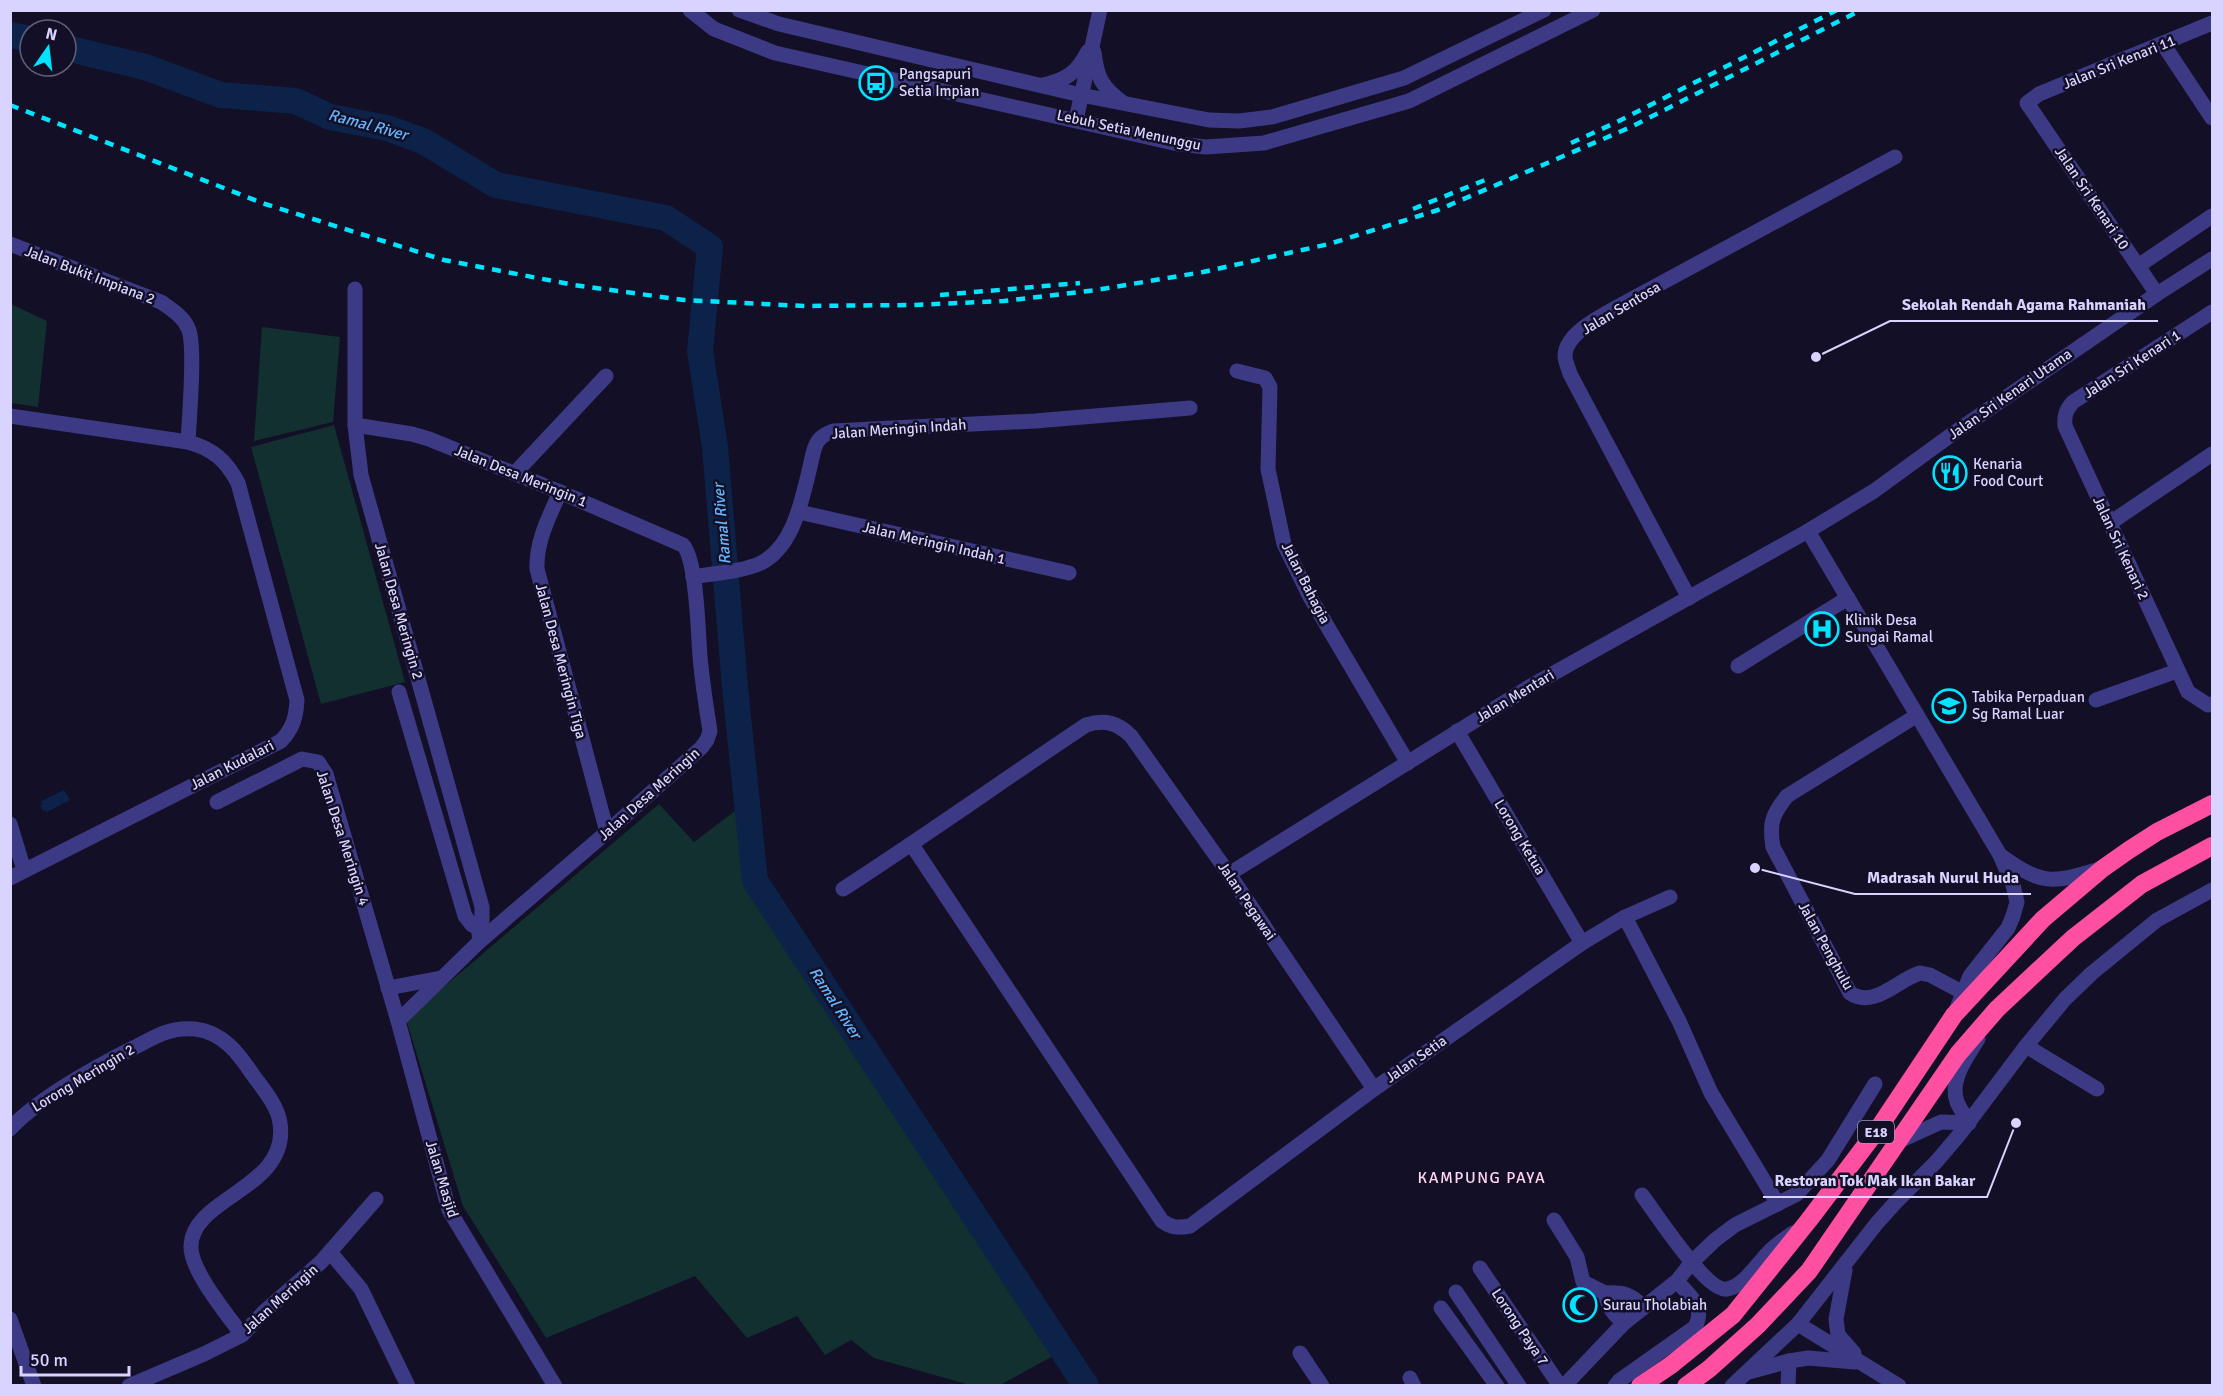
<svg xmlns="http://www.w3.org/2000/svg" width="2223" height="1396" viewBox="0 0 2223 1396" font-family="Signika,sans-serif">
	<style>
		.green { fill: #12302f }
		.water { fill: #0c2248 }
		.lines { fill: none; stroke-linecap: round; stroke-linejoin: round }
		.river { stroke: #0c2248; stroke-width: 26 }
		.minor { stroke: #3d3a85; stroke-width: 15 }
		.tertiary { stroke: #3d3a85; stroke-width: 15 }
		.motorway { stroke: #ff4fa3; stroke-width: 18 }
		.rail { stroke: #00e5ff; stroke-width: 4.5; stroke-dasharray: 9 8; stroke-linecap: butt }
		.labels { text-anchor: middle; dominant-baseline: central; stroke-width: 5; stroke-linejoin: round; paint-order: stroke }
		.shield { fill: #130f26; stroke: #9e99be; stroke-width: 1.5 }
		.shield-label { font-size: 14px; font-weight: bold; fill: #d9d4ff }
		.street-label { font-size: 15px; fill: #d9d4ff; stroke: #130f26 }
		.poi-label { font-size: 15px; fill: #d9d4ff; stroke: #130f26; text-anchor: start }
		.water-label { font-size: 16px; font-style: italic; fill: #62b6ff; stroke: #130f26 }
		.neighbourhood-label { font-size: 16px; letter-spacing: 1.5px; fill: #ffd6f0; stroke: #130f26 }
		.leader { fill: none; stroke: #d9d4ff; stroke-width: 2 }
		.callout-dot { fill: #d9d4ff; stroke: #130f26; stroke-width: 2 }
		.callout-label { font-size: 16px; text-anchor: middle; font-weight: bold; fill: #d9d4ff; stroke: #130f26; stroke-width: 5; stroke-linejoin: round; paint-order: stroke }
	</style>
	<rect width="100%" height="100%" fill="#130f26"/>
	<!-- green -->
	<g class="green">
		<path d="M11 304 47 321 38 407 11 403Z"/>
		<path d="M262 327 340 337 333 422 254 441Z"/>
		<path d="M334 425 405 682 321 704 251 447Z"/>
		<path d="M659 804 694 842 735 811 749 890 1053 1356 1000 1385H970L874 1358 851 1340 825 1355 797 1316 747 1338 695 1276 546 1338 463 1206 406 1019Z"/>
	</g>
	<!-- water -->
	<path class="water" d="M64 790 70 800 47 812 45 810 43 811 40 805 42 804 41 801Z"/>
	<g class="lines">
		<!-- river -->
		<g class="river">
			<path d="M10 35 30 39"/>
			<path d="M66 48 145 67 221 95 296 101 330 117 387 128 423 141 496 185 666 218 710 247 700 351 715 447 735 687 755 881 1086 1386"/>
		</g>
		<!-- minor -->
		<g class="minor">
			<path d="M2163 44 2212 118"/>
			<path d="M1094 52C1097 78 1102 87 1122 102"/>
			<path d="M1043 85C1066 80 1077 73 1088 51"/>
			<path d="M1076 120 1100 10"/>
			<path d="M10 244 161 302C171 309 183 316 188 328 196 343 189 421 188 442"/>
			<path d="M2138 266 2212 216"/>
			<path d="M355 289V425L361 475 482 907V921L478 926 480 941"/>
			<path d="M2157 294 2027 103 2039 94 2212 23"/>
			<path d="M2212 312 2073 402C2066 410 2064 415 2065 426L2188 692 2208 705 2212 704"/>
			<path d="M1237 371 1265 378 1270 387 1268 469 1284 544 1310 597 1408 763"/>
			<path d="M10 416 188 442C213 449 226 460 238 483L297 700C296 718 293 728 281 741L10 878"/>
			<path d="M355 425 412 434 429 439 560 492 683 545C697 560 698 633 700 656 702 681 706 706 710 731L707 740 701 748 607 832 480 941 398 1021"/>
			<path d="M515 473 606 376"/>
			<path d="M560 492C549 517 536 541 537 569L607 832"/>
			<path d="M799 512 1069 573"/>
			<path d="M2110 523 2212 454"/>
			<path d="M1808 531 2000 855 2013 885 2017 902 2013 916 2008 928 1970 976 1955 1013"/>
			<path d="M693 577C715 573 741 572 761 563 794 546 802 499 810 467 812 459 813 448 818 441 822 435 827 433 833 431L1035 421 1190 408"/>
			<path d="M1689 598 1570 374C1569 369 1565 362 1565 356 1565 331 1611 311 1630 300L1895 157"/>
			<path d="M1738 666 1848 598"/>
			<path d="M399 692 465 916 472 925 478 926"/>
			<path d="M2096 700 2177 671"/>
			<path d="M1916 716 1787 796C1772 815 1769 823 1773 847L1850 993C1874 1009 1897 980 1920 973L1930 975 1962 992"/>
			<path d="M1457 731 1582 943"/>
			<path d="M217 802 302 759 318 762 326 774 398 1021 449 1210 555 1386"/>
			<path d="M10 824 24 870"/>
			<path d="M912 845 1162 1221C1172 1228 1178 1228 1190 1226L1374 1089 1582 943 1625 917 1670 897"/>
			<path d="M2000 855C2042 885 2051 884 2100 869"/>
			<path d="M1229 874 1529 687 1808 531 1874 491 1951 435 2157 294 2212 259"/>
			<path d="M843 889C925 836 1005 779 1086 725 1105 719 1118 723 1131 736L1229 874 1374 1089"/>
			<path d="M1625 917 1679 1021 1711 1093 1778 1204"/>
			<path d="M388 988 441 978"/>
			<path d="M2026 1046 2097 1089"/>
			<path d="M1969 1123C1965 1116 1960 1109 1957 1102 1949 1080 1967 1057 1978 1039"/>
			<path d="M10 1129C37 1099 94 1068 131 1049 142 1044 153 1037 164 1033 174 1029 184 1028 195 1029 223 1032 239 1054 253 1075 263 1089 278 1106 280 1123 290 1188 193 1197 191 1245 189 1269 227 1314 242 1335"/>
			<path d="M1895 1143 1941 1122 1969 1123"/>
			<path d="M1642 1195C1655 1212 1707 1293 1727 1289 1743 1287 1757 1264 1768 1253 1775 1245 1785 1239 1793 1233"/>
			<path d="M1554 1220 1577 1257 1583 1282 1605 1293C1608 1307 1613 1314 1624 1323"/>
			<path d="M330 1252 361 1289 408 1386"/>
			<path d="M1480 1268 1560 1386"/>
			<path d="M1845 1270 1836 1319 1838 1335 1854 1353"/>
			<path d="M1456 1292 1519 1386"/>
			<path d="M1605 1293C1624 1292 1630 1294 1644 1307"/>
			<path d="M1441 1308 1497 1386"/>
			<path d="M10 1319 34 1386"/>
			<path d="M1798 1324 1899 1386"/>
			<path d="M1300 1353 1322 1386"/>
			<path d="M1749 1372 1789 1361 1808 1358 1855 1362"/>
			<path d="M1410 1378 1414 1386"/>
			<path d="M129 1386 204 1354 242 1335 264 1312 321 1262 376 1199"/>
			<path d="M1564 1386 1624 1323 1677 1281 1691 1263 1715 1240 1735 1225 1797 1194 1828 1160 1875 1084"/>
			<path d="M1615 1386 1620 1380 1695 1327C1706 1306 1690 1297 1677 1281"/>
			<path d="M1732 1386 1798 1324 1877 1223 1895 1203 1936 1162 1959 1135 2026 1046 2065 999 2092 973 2157 920 2212 890"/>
			<path d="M1788 1386 1789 1361"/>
		</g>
		<!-- tertiary -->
		<g class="tertiary">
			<path d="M690 10 714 29 775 53 1178 144 1206 147 1264 143 1409 101 1593 10"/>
			<path d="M739 10 779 24 1081 95 1209 120 1239 121 1272 117 1404 78 1544 10"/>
		</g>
		<!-- motorway -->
		<g class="motorway">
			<path d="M1640 1386 1671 1365 1733 1315 1809 1220 1878 1129 1954 1015 2043 919 2102 869 2129 850 2157 832 2212 804"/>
			<path d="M1686 1386 1709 1369 1758 1325 1809 1271 1958 1054 1997 1009 2073 938 2142 884 2212 846"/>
		</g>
		<!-- rail -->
		<g class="rail">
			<path d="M10 105 265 204 444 260 574 285 684 300 804 306 913 305 1004 301 1096 290 1203 272 1329 244 1438 210 1631 127 1861 10"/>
			<path d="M1571 143 1617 122 1837 10"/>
			<path d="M1413 209 1485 180"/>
			<path d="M940 295 1080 283"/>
		</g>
	</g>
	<!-- icons -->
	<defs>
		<symbol id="bus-ring" viewBox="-11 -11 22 22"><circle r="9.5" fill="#130f26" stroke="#00e5ff" stroke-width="1.5"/><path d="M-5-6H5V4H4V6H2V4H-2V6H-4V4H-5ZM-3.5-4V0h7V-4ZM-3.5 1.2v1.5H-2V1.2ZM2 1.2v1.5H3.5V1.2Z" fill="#00e5ff"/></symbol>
		<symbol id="restaurant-ring" viewBox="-11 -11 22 22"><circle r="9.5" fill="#130f26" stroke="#00e5ff" stroke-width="1.5"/><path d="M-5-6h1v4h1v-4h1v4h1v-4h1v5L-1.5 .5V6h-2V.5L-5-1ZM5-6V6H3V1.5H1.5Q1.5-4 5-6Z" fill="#00e5ff"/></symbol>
		<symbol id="hospital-ring" viewBox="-11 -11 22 22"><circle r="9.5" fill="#130f26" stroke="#00e5ff" stroke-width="1.5"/><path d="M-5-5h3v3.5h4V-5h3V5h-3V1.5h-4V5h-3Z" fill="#00e5ff"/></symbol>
		<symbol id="school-ring" viewBox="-11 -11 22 22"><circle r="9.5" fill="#130f26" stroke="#00e5ff" stroke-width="1.5"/><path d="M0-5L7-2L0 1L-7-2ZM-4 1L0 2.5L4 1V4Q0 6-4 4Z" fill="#00e5ff"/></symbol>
		<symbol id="mosque-ring" viewBox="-11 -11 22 22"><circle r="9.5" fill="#130f26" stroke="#00e5ff" stroke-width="1.5"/><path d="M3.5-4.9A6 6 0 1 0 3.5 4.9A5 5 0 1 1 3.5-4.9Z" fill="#00e5ff"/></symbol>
	</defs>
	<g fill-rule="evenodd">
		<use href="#bus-ring" x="857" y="64" width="38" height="38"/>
		<use href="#restaurant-ring" x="1931" y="454" width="38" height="38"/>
		<use href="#hospital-ring" x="1803" y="610" width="38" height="38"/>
		<use href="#school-ring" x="1930" y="687" width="38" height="38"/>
		<use href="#mosque-ring" x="1561" y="1286" width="38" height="38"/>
	</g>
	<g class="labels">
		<!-- shield labels -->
		<rect class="shield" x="1858" y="1121" width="36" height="22" rx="4.5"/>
		<g class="shield-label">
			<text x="1876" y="1132">E18</text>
		</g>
		<!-- street labels -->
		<g class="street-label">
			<text transform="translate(2119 62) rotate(-22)">Jalan Sri Kenari 11</text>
			<text transform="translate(1129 130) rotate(12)">Lebuh Setia Menunggu</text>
			<text transform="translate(2092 198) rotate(56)">Jalan Sri Kenari 10</text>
			<text transform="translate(90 275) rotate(21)">Jalan Bukit Impiana 2</text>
			<text transform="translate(1621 308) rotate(-31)">Jalan Sentosa</text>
			<text transform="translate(2132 364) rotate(-33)">Jalan Sri Kenari 1</text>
			<text transform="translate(2010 394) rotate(-35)">Jalan Sri Kenari Utama</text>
			<text transform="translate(899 429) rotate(-4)">Jalan Meringin Indah</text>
			<text transform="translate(521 476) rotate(22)">Jalan Desa Meringin 1</text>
			<text transform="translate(934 543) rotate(13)">Jalan Meringin Indah 1</text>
			<text transform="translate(2121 548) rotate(65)">Jalan Sri Kenari 2</text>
			<text transform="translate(1306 583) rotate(63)">Jalan Bahagia</text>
			<text transform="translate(399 611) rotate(74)">Jalan Desa Meringin 2</text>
			<text transform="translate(561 661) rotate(75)">Jalan Desa Meringin Tiga</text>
			<text transform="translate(1515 696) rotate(-31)">Jalan Mentari</text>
			<text transform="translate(232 765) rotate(-27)">Jalan Kudalari</text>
			<text transform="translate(649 794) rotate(-42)">Jalan Desa Meringin</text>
			<text transform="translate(1520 837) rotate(59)">Lorong Ketua</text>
			<text transform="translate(343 838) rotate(72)">Jalan Desa Meringin 4</text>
			<text transform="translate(1247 901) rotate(56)">Jalan Pegawai</text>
			<text transform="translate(1826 946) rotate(61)">Jalan Penghulu</text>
			<text transform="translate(1416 1059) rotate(-35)">Jalan Setia</text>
			<text transform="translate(83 1078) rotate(-31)">Lorong Meringin 2</text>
			<text transform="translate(442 1179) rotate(73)">Jalan Masjid</text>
			<text transform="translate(280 1299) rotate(-42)">Jalan Meringin</text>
			<text transform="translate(1520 1327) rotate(56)">Lorong Paya 7</text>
		</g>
		<!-- poi labels -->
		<g class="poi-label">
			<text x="899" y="74">Pangsapuri<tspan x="899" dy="17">Setia Impian</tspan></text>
			<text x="1973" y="464">Kenaria<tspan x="1973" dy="17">Food Court</tspan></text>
			<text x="1845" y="620">Klinik Desa<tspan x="1845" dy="17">Sungai Ramal</tspan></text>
			<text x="1972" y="697">Tabika Perpaduan<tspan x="1972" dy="17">Sg Ramal Luar</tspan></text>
			<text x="1603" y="1305">Surau Tholabiah</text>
		</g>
		<!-- water labels -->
		<g class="water-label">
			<text transform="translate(368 125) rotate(15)">Ramal River</text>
			<text transform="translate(722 524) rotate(-95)">Ramal River</text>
			<text transform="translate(835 1003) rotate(57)">Ramal River</text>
		</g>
		<!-- neighbourhood labels -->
		<g class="neighbourhood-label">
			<text x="1482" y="1178">KAMPUNG PAYA</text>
		</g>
	</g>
	<!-- callouts -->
	<path class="leader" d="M1816 357L1890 321H2158M1755 868L1855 894H2031M2016 1123L1987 1197H1763"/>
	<g class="callout-dot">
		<circle cx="1816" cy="357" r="6"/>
		<circle cx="1755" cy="868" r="6"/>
		<circle cx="2016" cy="1123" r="6"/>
	</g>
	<g class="callout-label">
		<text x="2024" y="310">Sekolah Rendah Agama Rahmaniah</text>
		<text x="1943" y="883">Madrasah Nurul Huda</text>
		<text x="1875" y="1186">Restoran Tok Mak Ikan Bakar</text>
	</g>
	<!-- border -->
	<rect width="2223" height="1396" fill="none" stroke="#d9d4ff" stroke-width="24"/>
	<!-- north arrow -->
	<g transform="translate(48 48) rotate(14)"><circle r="28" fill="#130f26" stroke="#625e7d" stroke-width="1.5"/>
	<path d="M0-4.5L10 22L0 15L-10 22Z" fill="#00e5ff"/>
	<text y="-9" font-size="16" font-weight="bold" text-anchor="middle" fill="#d9d4ff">N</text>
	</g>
	<!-- scale -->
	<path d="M21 1366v9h108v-9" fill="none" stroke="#d9d4ff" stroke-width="3"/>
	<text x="30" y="1366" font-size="18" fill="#d9d4ff" stroke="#130f26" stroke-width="4.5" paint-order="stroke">50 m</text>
</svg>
